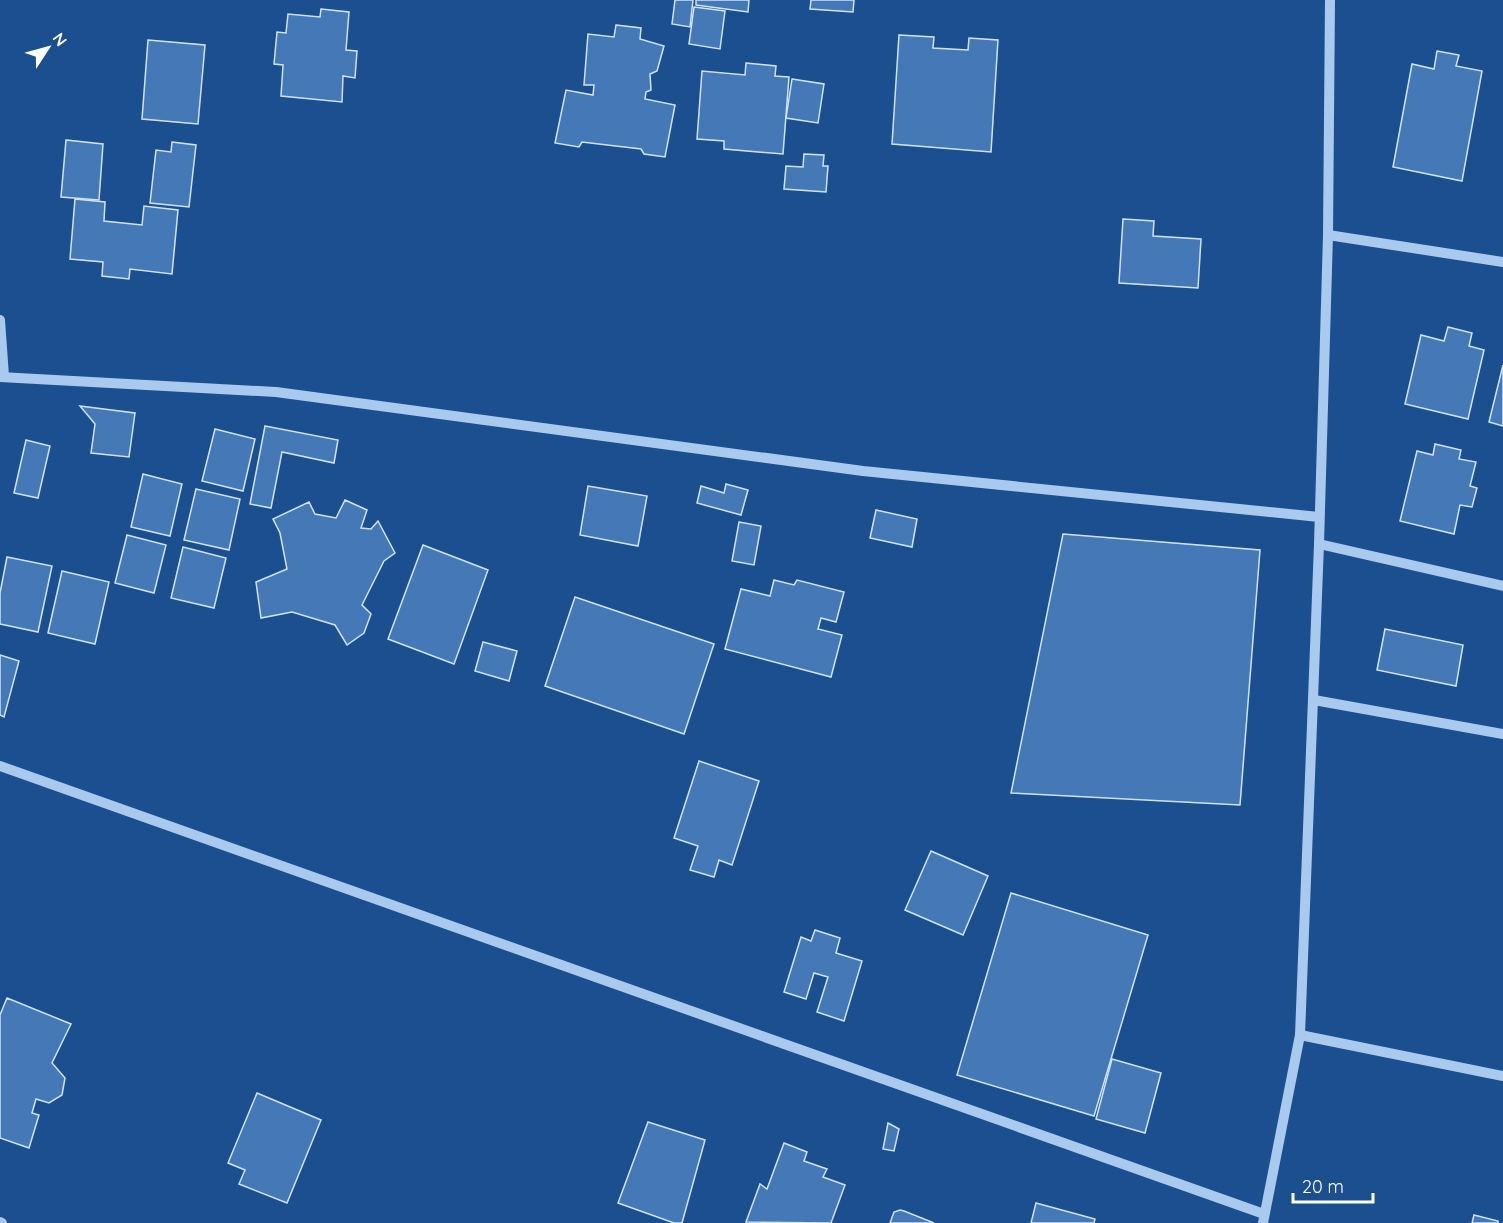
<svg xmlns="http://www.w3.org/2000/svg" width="1503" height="1223" viewBox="0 0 1503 1223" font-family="Quicksand,sans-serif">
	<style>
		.building { fill: #4478b7; stroke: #cfe3fa; stroke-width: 1.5 }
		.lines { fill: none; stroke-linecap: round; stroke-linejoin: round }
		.minor { stroke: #a9c9ee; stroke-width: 10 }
	</style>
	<rect width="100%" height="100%" fill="#1b4f8f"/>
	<!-- building -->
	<g class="building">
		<path d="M675 0H693L690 27 672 24Z"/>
		<path d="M696 0H749L748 12 696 5Z"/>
		<path d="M811 0H854L853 12 810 9Z"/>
		<path d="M694 7 725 11 720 49 689 44Z"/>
		<path d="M321 9 349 12 346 50 357 51 355 78 343 76 342 102 281 96 283 65 274 64 277 32 286 33 288 14 320 17Z"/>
		<path d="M616 25 641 28 640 39 664 46 657 71 650 74 651 90 646 92 645 99 675 105 665 157 644 154 641 149 582 142 579 147 555 143 566 90 593 95 594 85H584L588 34 614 37Z"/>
		<path d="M899 35 934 37 933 48 968 50 969 38 998 40 991 152 892 144Z"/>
		<path d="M148 40 205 45 198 124 142 119Z"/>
		<path d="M1437 51 1459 55 1456 66 1482 71 1462 181 1393 167 1412 64 1434 69Z"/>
		<path d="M746 63 776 66 775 76 789 77 783 154 724 149V141L697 139 702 71 745 75Z"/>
		<path d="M792 79 824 84 818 123 786 118Z"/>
		<path d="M66 140 103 144 99 200 61 197Z"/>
		<path d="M172 142 196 145 189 207 150 203 156 150 171 152Z"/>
		<path d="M804 154 824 155 823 166H828L826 192 784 189 786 166 803 167Z"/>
		<path d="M75 199 105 202 104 221 142 225 144 206 178 210 172 274 130 269 129 279 102 276 103 262 70 259Z"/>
		<path d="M1123 219 1154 221 1153 236 1201 239 1198 288 1119 283Z"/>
		<path d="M1448 327 1472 333 1469 346 1484 350 1468 419 1405 404 1421 335 1444 341Z"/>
		<path d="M1503 365V426L1489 422Z"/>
		<path d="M80 406 135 413 129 457 91 453 95 424Z"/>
		<path d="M265 426 338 440 334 463 282 452 271 508 250 504Z"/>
		<path d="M215 429 255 439 243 491 202 481Z"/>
		<path d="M26 440 50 446 38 498 14 493Z"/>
		<path d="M1435 444 1461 450 1459 459 1476 462 1470 486 1477 488 1472 507 1460 505 1454 534 1400 521 1417 451 1433 455Z"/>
		<path d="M143 474 182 484 170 536 131 527Z"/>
		<path d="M726 484 748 490 741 515 697 503 701 486 724 493Z"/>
		<path d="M588 486 647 496 638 546 580 535Z"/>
		<path d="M196 489 240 499 229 550 184 540Z"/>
		<path d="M345 500 367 510 361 528 371 529 378 521 395 553 384 561 362 605 371 614 364 633 347 645 335 625 292 612 261 618 256 582 287 569 280 533 273 519 309 502 315 514 336 518Z"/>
		<path d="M876 510 917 519 912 547 870 538Z"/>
		<path d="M739 522 761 526 754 565 732 561Z"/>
		<path d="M1063 534 1260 550 1240 805 1011 793Z"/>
		<path d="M127 535 166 545 154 593 115 583Z"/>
		<path d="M423 545 488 570 454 664 388 639Z"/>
		<path d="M183 547 226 558 214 608 171 598Z"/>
		<path d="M7 557 52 566 38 632 0 624V593Z"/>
		<path d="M62 571 109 582 95 644 48 633Z"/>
		<path d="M774 580 794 585 797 580 844 592 836 622 821 618 818 629 842 635 831 677 725 649 741 589 770 596Z"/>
		<path d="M575 597 714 644 684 734 545 686Z"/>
		<path d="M1385 629 1463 645 1456 686 1377 670Z"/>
		<path d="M483 642 517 651 509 681 475 671Z"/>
		<path d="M0 655 19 661 4 717 0 715Z"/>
		<path d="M699 761 759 781 732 865 719 860 714 877 690 870 698 846 674 838Z"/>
		<path d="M931 851 988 876 963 935 905 910Z"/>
		<path d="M1011 893 1148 935 1094 1116 957 1075Z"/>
		<path d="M815 930 840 938 836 953 862 961 844 1021 817 1012 828 977 814 973 806 999 784 992 801 937 811 941Z"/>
		<path d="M7 998 71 1024 52 1063 65 1078 62 1095 49 1103 36 1099 32 1113 39 1115 29 1148 0 1138V1015Z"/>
		<path d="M1112 1059 1161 1073 1145 1133 1096 1119Z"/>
		<path d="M257 1093 321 1120 287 1203 239 1184 245 1170 228 1163Z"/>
		<path d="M648 1122 705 1140 682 1223H674L618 1203Z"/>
		<path d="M888 1123 899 1129 894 1151 883 1149Z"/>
		<path d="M784 1143 807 1152 804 1161 827 1169 823 1177 845 1185 831 1223 746 1222 760 1184 767 1189Z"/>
		<path d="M1036 1203 1095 1219 1094 1223H1031Z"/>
		<path d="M900 1210 904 1211 934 1223H890L894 1212Z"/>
		<path d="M1474 1215 1498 1221V1223H1472Z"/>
	</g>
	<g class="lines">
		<!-- minor -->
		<g class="minor">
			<path d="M1328 235 1503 262"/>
			<path d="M0 320 4 376"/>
			<path d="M0 377 276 392 863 471 1319 517"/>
			<path d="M1319 544 1503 586"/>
			<path d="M1314 700 1503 734"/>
			<path d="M0 766 1264 1214"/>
			<path d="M1300 1035 1503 1076"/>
			<path d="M0 1222 2 1223"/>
			<path d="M1263 1223 1300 1035 1319 544 1328 235 1330 0"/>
		</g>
	</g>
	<!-- north arrow -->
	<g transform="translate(48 48) rotate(54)" stroke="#1b4f8f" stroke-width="4.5" paint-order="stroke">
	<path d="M0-4.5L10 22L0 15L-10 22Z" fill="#ffffff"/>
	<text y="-9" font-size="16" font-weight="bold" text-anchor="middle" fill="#ffffff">N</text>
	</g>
	<!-- scale -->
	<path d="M1293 1193v9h80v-9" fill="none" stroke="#ffffff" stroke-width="3"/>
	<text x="1302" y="1193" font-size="18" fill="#ffffff" stroke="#1b4f8f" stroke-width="4.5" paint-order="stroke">20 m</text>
</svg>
